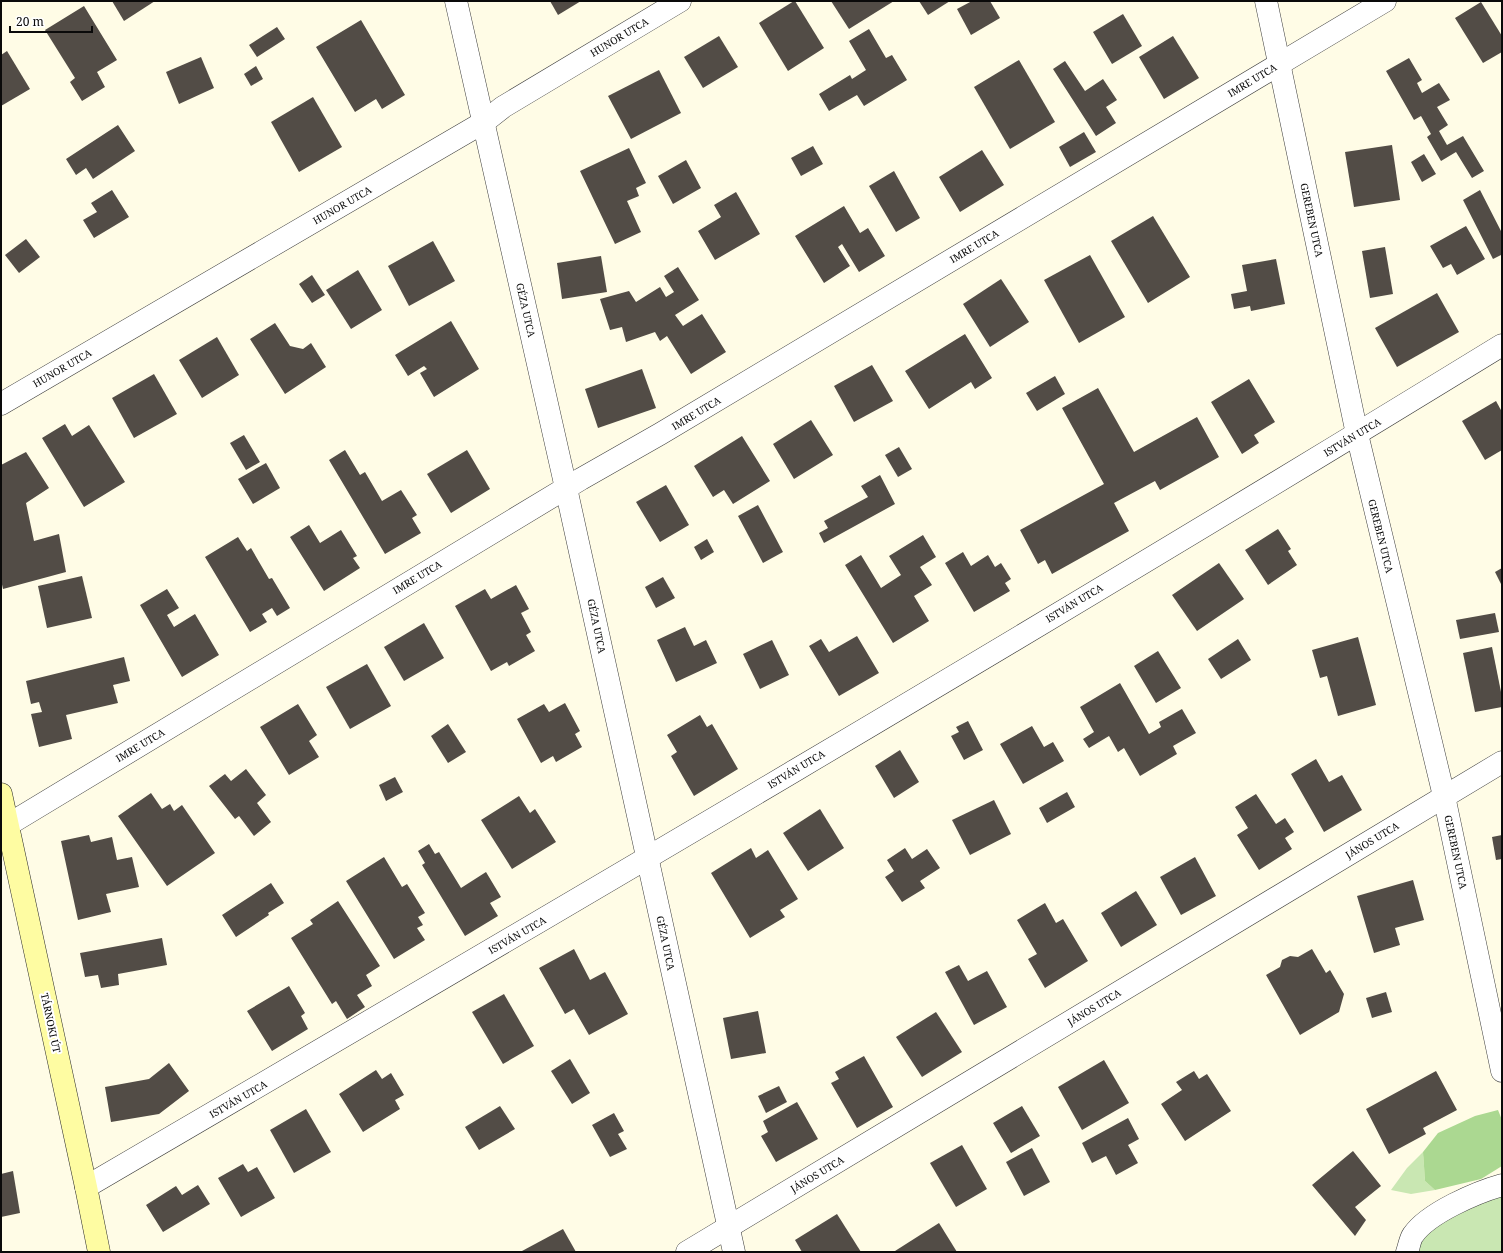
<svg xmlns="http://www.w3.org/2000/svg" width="1503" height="1253" viewBox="0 0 1503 1253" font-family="'Noto Serif',serif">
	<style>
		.green { fill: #c9e7b2 }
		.forest { fill: #abd891 }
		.building { fill: #524c46 }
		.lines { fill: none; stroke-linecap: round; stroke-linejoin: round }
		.street-casing { stroke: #3d3d3d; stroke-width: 23 }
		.secondary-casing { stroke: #2c2c2c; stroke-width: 23 }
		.street { stroke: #fff; stroke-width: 22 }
		.secondary { stroke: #fefca2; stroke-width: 22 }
		.labels { text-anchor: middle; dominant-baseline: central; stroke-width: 4; stroke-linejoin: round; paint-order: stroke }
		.street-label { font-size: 10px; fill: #0a0a0a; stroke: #fff }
	</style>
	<rect width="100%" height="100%" fill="#fffce6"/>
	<!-- green -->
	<g class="green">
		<path d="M1423 1152 1425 1181 1435 1190 1411 1194 1391 1190 1407 1168Z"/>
		<path d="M1502 1193V1252H1414L1427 1230Z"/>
	</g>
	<!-- forest -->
	<path class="forest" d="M1498 1110 1502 1120V1166L1481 1179 1435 1190 1425 1181 1423 1152 1438 1133 1475 1116Z"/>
	<!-- building -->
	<g class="building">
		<path d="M112 1H155L124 21Z"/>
		<path d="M550 1H581L558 15Z"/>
		<path d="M794 1H795L824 48 788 71 759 23Z"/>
		<path d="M831 1H894L849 29Z"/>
		<path d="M919 1H950L928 15Z"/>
		<path d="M972 1H990L1000 18 971 35 957 9Z"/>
		<path d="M1481 2 1502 36V52L1483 63 1455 18Z"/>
		<path d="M84 6 117 60 97 72 105 87 82 101 70 82 75 78 45 30Z"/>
		<path d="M1123 14 1142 46 1112 64 1093 32Z"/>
		<path d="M361 20 405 95 382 109 376 99 355 112 316 47Z"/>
		<path d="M277 27 285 39 257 57 249 45Z"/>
		<path d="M869 29 886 58 892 55 907 80 864 106 857 95 829 111 819 94 850 75 852 79 866 70 849 41Z"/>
		<path d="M719 36 738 67 703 88 684 57Z"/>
		<path d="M1173 36 1199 78 1164 99 1139 57Z"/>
		<path d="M7 51 30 89 1 106V55Z"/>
		<path d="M201 57 214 88 179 104 166 72Z"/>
		<path d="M1409 58 1422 80 1417 83 1422 93 1439 83 1450 100 1437 107 1448 125 1439 131 1447 145 1463 136 1484 171 1472 178 1456 152 1441 161 1427 137 1431 134 1421 116 1414 120 1386 71Z"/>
		<path d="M1019 60 1055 122 1010 149 974 87Z"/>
		<path d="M1065 61 1085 91 1103 79 1117 100 1106 107 1116 123 1096 136 1053 69Z"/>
		<path d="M256 66 263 79 251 86 244 74Z"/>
		<path d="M659 70 681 113 631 139 608 96Z"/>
		<path d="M313 97 342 147 299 172 271 122Z"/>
		<path d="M118 125 135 151 93 179 86 168 76 175 66 159Z"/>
		<path d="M1084 132 1096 152 1070 167 1059 147Z"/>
		<path d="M1392 145 1400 200 1354 207 1345 152Z"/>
		<path d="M813 146 823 164 801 176 791 158Z"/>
		<path d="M629 148 646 183 636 188 639 196 627 201 641 232 615 244 580 171Z"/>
		<path d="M982 150 1004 185 960 212 939 177Z"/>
		<path d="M1424 154 1436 174 1422 182 1411 162Z"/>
		<path d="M686 160 701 188 673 204 658 176Z"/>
		<path d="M894 171 920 218 896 232 869 186Z"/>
		<path d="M112 190 129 217 94 238 83 220 97 212 91 203Z"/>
		<path d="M1480 190 1502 233V257L1501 255 1493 259 1463 200Z"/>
		<path d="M736 192 760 234 715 260 698 231 721 217 714 205Z"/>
		<path d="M844 206 860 233 868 228 885 256 859 272 842 244 838 247 850 266 824 283 795 236Z"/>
		<path d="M1153 216 1190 277 1148 303 1111 241Z"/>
		<path d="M1466 226 1485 259 1457 275 1451 264 1443 268 1430 246Z"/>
		<path d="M26 239 40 257 19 273 5 255Z"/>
		<path d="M433 241 455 281 409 306 388 266Z"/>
		<path d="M1385 247 1393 294 1370 298 1362 251Z"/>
		<path d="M1090 255 1125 317 1079 343 1044 280Z"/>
		<path d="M601 256 607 292 562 299 557 263Z"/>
		<path d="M1276 259 1285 304 1251 311 1250 306 1234 309 1231 294 1247 291 1242 265Z"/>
		<path d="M678 267 699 300 675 315 683 326 702 314 726 352 691 374 667 336 660 341 655 332 626 342 622 327 610 330 600 299 629 291 636 302 660 287 666 297 674 292 664 276Z"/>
		<path d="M358 270 382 310 351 329 326 290Z"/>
		<path d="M312 275 325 295 312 303 299 284Z"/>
		<path d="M1001 279 1029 322 990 347 963 304Z"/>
		<path d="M1437 293 1459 332 1397 367 1375 328Z"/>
		<path d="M451 321 479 369 434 397 420 373 427 369 424 366 408 376 395 355Z"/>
		<path d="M275 323 290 346 303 349 311 343 326 367 285 394 250 339Z"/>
		<path d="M965 334 992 378 975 389 971 382 929 409 905 371Z"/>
		<path d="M217 337 239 375 202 398 179 360Z"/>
		<path d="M872 365 893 401 854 422 834 386Z"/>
		<path d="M642 369 656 408 598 428 585 389Z"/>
		<path d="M154 374 177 414 134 438 112 398Z"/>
		<path d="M1055 376 1065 394 1037 411 1026 393Z"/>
		<path d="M1249 379 1275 422 1254 435 1259 443 1242 454 1211 402Z"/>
		<path d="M1098 388 1134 452 1197 417 1219 457 1160 490 1155 481 1114 503 1129 531 1052 574 1045 560 1038 564 1020 530 1104 484 1062 408Z"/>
		<path d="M1496 401 1502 412V450L1485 460 1462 421Z"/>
		<path d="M811 420 833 455 794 479 773 444Z"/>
		<path d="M65 424 72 436 89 425 125 482 84 507 42 438Z"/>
		<path d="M244 435 260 462 246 470 230 443Z"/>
		<path d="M742 436 770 481 733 504 724 490 713 497 694 466Z"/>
		<path d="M899 447 912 469 898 477 885 455Z"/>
		<path d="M345 450 360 475 365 472 382 501 401 490 417 515 412 518 421 533 385 554 329 460Z"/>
		<path d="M467 450 490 489 451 513 427 474Z"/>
		<path d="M26 452 49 488 26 503 34 541 59 534 66 572 3 589 1 580V465Z"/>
		<path d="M266 463 280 488 253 504 238 479Z"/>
		<path d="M880 475 895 504 824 543 819 533 828 528 824 521 868 497 861 486Z"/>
		<path d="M666 485 689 525 660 542 636 502Z"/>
		<path d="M758 505 783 552 763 563 738 516Z"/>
		<path d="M309 525 320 543 341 530 357 556 353 558 360 568 324 591 290 537Z"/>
		<path d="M1278 529 1291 549 1288 551 1297 565 1268 585 1245 550Z"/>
		<path d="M923 535 936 557 920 567 932 585 914 596 929 621 893 643 845 565 861 555 881 588 901 575 889 556Z"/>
		<path d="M238 537 247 551 251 548 269 579 272 578 290 608 277 616 272 608 262 614 267 622 250 632 205 557Z"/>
		<path d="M707 539 714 552 701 560 694 547Z"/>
		<path d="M963 552 971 566 988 555 995 567 1001 563 1011 579 1005 583 1010 591 974 612 945 563Z"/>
		<path d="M1219 563 1244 599 1197 631 1172 595Z"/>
		<path d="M1502 568V586L1495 572Z"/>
		<path d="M82 576 92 618 47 628 38 586Z"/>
		<path d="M663 577 675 598 656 608 645 587Z"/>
		<path d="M516 585 529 609 521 613 531 632 526 635 535 651 509 666 507 662 491 671 455 606 485 589 491 599Z"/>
		<path d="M167 589 179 608 167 615 174 627 195 614 219 655 182 677 140 605Z"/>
		<path d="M1495 613 1499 632 1460 639 1456 620Z"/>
		<path d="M424 623 444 658 404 681 384 647Z"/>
		<path d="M685 627 694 646 706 640 717 663 676 682 657 640Z"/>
		<path d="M857 636 879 673 839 696 809 646 821 639 829 652Z"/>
		<path d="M1358 637 1376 705 1338 716 1327 676 1320 678 1312 650Z"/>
		<path d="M1238 639 1251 660 1221 679 1208 659Z"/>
		<path d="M772 640 789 675 760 689 743 654Z"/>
		<path d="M1492 647 1502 697V707L1475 712 1463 653Z"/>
		<path d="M1158 651 1181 688 1156 703 1134 666Z"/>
		<path d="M124 657 130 681 113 685 118 703 66 715 72 739 39 747 31 714 42 712 39 702 31 704 26 681Z"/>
		<path d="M367 664 391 706 350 729 326 687Z"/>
		<path d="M1120 683 1149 734 1161 727 1159 722 1182 709 1196 733 1173 746 1177 754 1140 776 1124 748 1118 752 1109 736 1089 748 1083 739 1094 732 1080 707Z"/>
		<path d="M565 703 580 731 575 734 582 747 556 762 553 756 541 763 517 719 544 704 549 712Z"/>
		<path d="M298 704 317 735 309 741 319 757 289 775 260 727Z"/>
		<path d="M700 715 707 727 712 724 738 769 694 796 671 756 677 752 667 735Z"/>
		<path d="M968 721 983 750 964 760 951 736 959 732 956 727Z"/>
		<path d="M448 724 466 752 448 763 431 736Z"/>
		<path d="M1032 726 1044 747 1053 742 1064 761 1023 784 1000 744Z"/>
		<path d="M900 750 919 782 894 798 875 766Z"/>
		<path d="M1316 759 1329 782 1342 775 1362 810 1324 832 1291 774Z"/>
		<path d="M246 769 266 795 257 803 271 822 254 836 239 816 235 819 209 786 225 774 231 781Z"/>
		<path d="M395 777 403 792 386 801 379 785Z"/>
		<path d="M1067 792 1075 807 1047 823 1039 808Z"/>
		<path d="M151 793 162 809 170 804 174 811 182 805 215 853 167 886 118 816Z"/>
		<path d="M1256 794 1276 824 1285 818 1294 832 1285 838 1292 849 1259 870 1237 835 1248 828 1235 807Z"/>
		<path d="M519 796 530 813 535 809 556 842 512 869 481 820Z"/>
		<path d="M994 800 1011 834 970 855 952 820Z"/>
		<path d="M820 809 844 848 808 871 783 833Z"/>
		<path d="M89 835 91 842 112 837 117 860 132 857 139 887 106 894 111 912 78 920 61 841Z"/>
		<path d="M1502 835V859L1496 860 1492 837Z"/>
		<path d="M429 844 435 854 439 852 461 888 486 872 501 897 490 903 498 916 465 936 422 865 425 863 418 851Z"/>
		<path d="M751 848 756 858 768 850 798 899 780 910 785 917 750 938 711 873Z"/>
		<path d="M905 848 912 859 927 849 940 868 920 881 925 888 902 902 885 877 894 871 887 860Z"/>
		<path d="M384 857 402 887 407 884 425 913 418 917 423 925 417 928 425 940 394 959 346 881Z"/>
		<path d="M1195 857 1216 896 1181 915 1160 877Z"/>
		<path d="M1413 880 1424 920 1395 928 1400 945 1374 953 1357 896Z"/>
		<path d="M271 883 284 903 268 913 269 915 236 937 222 915Z"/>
		<path d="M1136 891 1157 925 1121 947 1101 913Z"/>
		<path d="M338 901 380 966 366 975 372 986 357 995 365 1007 347 1019 336 1001 332 1004 291 938 313 924 310 920Z"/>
		<path d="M1045 903 1056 923 1063 919 1088 961 1045 988 1028 959 1037 954 1017 920Z"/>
		<path d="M162 938 167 965 118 974 119 985 101 988 98 975 85 977 80 953Z"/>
		<path d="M574 949 590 980 605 972 628 1014 589 1035 574 1009 565 1014 539 968Z"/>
		<path d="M1312 949 1326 973 1330 970 1344 994 1339 1012 1300 1035 1266 975 1280 967 1282 960 1290 956 1298 957Z"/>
		<path d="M959 965 968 981 987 971 1007 1007 974 1025 945 972Z"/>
		<path d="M289 986 305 1013 301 1016 308 1029 272 1051 247 1011Z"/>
		<path d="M1386 992 1392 1012 1372 1018 1366 998Z"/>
		<path d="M504 994 534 1046 503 1064 472 1012Z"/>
		<path d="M758 1011 766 1053 731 1059 723 1018Z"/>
		<path d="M936 1012 962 1052 922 1077 896 1037Z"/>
		<path d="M864 1056 893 1107 857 1128 831 1083 839 1079 835 1072Z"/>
		<path d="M570 1059 590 1093 572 1104 551 1071Z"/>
		<path d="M1104 1060 1129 1103 1082 1130 1058 1087Z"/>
		<path d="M169 1063 189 1091 159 1114 111 1122 105 1087 149 1079Z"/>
		<path d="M376 1070 382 1079 391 1073 404 1095 395 1100 400 1109 363 1132 339 1094Z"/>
		<path d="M1194 1071 1199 1079 1207 1074 1231 1111 1185 1141 1161 1104 1182 1090 1176 1082Z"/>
		<path d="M1436 1071 1457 1110 1423 1128 1426 1134 1389 1154 1366 1109Z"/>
		<path d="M779 1086 787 1102 766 1113 758 1096Z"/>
		<path d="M797 1102 818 1139 776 1162 761 1136 768 1132 763 1121Z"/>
		<path d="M500 1106 515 1129 479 1150 465 1127Z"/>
		<path d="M1022 1106 1040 1136 1011 1153 993 1123Z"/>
		<path d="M306 1109 331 1152 294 1173 270 1130Z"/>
		<path d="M614 1113 624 1131 618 1134 627 1149 610 1157 592 1125Z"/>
		<path d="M1128 1118 1139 1139 1128 1145 1138 1163 1116 1175 1106 1156 1092 1163 1082 1143Z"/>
		<path d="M962 1145 987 1189 956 1207 930 1163Z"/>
		<path d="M1032 1148 1050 1182 1024 1196 1006 1162Z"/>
		<path d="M1353 1151 1381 1186 1355 1207 1366 1220 1355 1236 1312 1185Z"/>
		<path d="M243 1164 248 1172 257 1167 275 1198 241 1217 218 1178Z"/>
		<path d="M13 1171 20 1213 1 1217V1174Z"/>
		<path d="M198 1185 210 1204 163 1232 146 1205 176 1186 182 1195Z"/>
		<path d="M837 1214 861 1252H802L795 1240Z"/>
		<path d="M939 1223 957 1252H896L895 1251Z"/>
		<path d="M563 1229 576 1252H523L522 1251Z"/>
	</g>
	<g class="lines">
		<defs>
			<g id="street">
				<path d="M456 1 566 488 734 1252"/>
				<path d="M1266 1 1357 434 1444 796 1502 1071"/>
				<path d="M1 404 484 122 503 107 680 1"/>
				<path d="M1 829 581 479 660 434 1385 1"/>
				<path d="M86 1187C560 910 1034 632 1502 345"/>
				<path d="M687 1252 1502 762"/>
				<path d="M1407 1252C1409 1247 1410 1239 1413 1235 1428 1213 1477 1192 1502 1185"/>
			</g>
			<path id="secondary" d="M1 794 86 1187 99 1252"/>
		</defs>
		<!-- street casing -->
		<use href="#street" class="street-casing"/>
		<!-- secondary casing -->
		<use href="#secondary" class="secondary-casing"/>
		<!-- street -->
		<use href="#street" class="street"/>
		<!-- secondary -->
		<use href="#secondary" class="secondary"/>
	</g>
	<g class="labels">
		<!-- street labels -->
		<g class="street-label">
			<text transform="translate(619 37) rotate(-31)">HUNOR UTCA</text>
			<text transform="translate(1252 80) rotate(-31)">IMRE UTCA</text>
			<text transform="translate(342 205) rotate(-30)">HUNOR UTCA</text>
			<text transform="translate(1312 220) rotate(78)">GEREBEN UTCA</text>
			<text transform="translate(974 246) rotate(-31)">IMRE UTCA</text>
			<text transform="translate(526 310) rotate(77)">GÉZA UTCA</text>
			<text transform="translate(62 368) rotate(-30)">HUNOR UTCA</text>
			<text transform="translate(696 413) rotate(-31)">IMRE UTCA</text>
			<text transform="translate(1352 437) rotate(-31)">ISTVÁN UTCA</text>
			<text transform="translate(1381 536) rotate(76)">GEREBEN UTCA</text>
			<text transform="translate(417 577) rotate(-31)">IMRE UTCA</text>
			<text transform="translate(1074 603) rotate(-31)">ISTVÁN UTCA</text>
			<text transform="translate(597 626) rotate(78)">GÉZA UTCA</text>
			<text transform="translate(140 745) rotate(-31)">IMRE UTCA</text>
			<text transform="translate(796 769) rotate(-31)">ISTVÁN UTCA</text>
			<text transform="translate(1372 840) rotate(-31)">JÁNOS UTCA</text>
			<text transform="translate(1456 852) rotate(78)">GEREBEN UTCA</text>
			<text transform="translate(517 935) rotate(-30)">ISTVÁN UTCA</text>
			<text transform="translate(666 943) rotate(78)">GÉZA UTCA</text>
			<text transform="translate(1094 1007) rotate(-31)">JÁNOS UTCA</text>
			<text transform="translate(51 1023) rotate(78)">TÁRNOKI ÚT</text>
			<text transform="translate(238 1099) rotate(-30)">ISTVÁN UTCA</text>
			<text transform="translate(817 1174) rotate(-31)">JÁNOS UTCA</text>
		</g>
	</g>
	<!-- border -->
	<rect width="1503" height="1253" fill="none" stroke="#0a0a0a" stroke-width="4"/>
	<!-- scale -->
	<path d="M10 26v6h82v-6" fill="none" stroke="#0a0a0a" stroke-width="2"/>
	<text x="16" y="26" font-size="12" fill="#0a0a0a" stroke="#ffffff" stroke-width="3" paint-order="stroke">20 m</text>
</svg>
